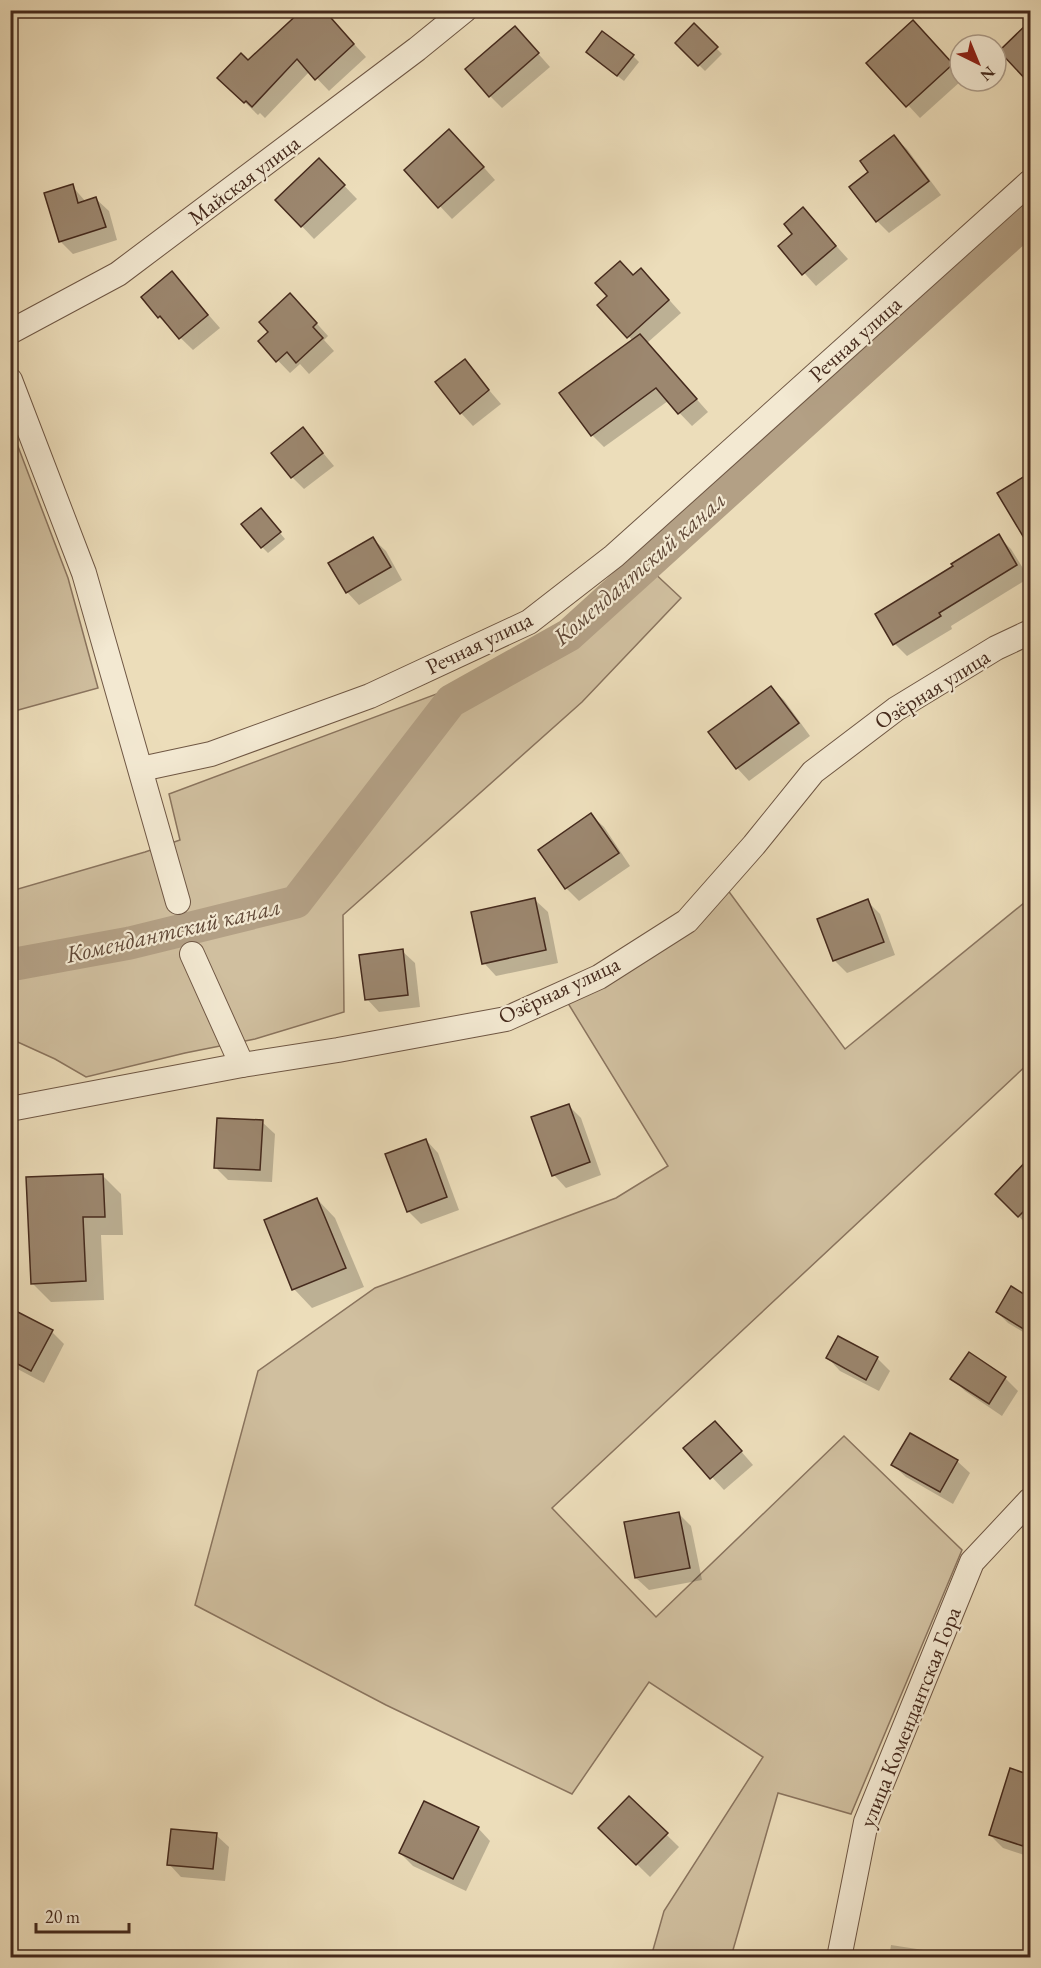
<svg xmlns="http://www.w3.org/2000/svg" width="1041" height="1968" viewBox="0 0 1041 1968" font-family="'EB Garamond',serif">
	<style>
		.green { fill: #d0bf9f; stroke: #8a745e; stroke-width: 1.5 }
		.shadow { fill: #0003 }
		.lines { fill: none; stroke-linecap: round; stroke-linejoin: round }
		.canal { stroke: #b3a085; stroke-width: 33 }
		.building { fill: #9c876f; stroke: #452a1d; stroke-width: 1.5 }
		.minor-casing { stroke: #6f5744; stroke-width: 26 }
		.minor { stroke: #f3e9d2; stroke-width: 24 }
		.labels { text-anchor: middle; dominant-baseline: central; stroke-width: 4.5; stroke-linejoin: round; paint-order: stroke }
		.street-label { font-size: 22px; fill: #452a1d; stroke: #f3e9d2 }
		.water-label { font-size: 24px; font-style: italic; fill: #604837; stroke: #f3e9d2 }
	</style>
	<rect width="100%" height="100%" fill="#ecddba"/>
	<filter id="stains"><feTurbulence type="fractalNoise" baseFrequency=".00333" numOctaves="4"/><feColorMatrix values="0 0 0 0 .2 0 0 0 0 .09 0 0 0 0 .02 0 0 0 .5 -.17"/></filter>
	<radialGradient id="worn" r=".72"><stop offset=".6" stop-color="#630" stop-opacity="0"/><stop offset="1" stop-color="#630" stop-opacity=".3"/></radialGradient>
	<!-- green -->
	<g class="green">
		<path d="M11 428 68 578 98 688 11 712Z"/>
		<path d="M650 569 681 598 582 702 343 915 344 1012 255 1039 185 1053 86 1077 55 1059 11 1039V891L145 852 180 840 169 794 573 643Z"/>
		<path d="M727 889 845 1049 1030 898V1062L552 1508 656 1617 844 1436 962 1550 851 1814 778 1793 731 1957H651L664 1911 763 1757 649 1682 572 1794 386 1705 195 1605 258 1371 375 1288 616 1198 668 1166 566 1000Z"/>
	</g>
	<!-- shadow -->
	<g class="shadow">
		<path d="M323 10 366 57 329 91 310 71 265 118 260 113 258 115 232 90 248 62Z"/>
		<path d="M694 26 722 54 705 71 677 43Z"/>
		<path d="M1025 28 1030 33V81Z"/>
		<path d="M926 34 960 72 961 81 920 118 869 63Z"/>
		<path d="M527 41 550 67 502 108 490 96Z"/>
		<path d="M633 56 639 62 624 81 594 58Z"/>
		<path d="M894 137 907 149 941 195 889 233 877 221 871 172Z"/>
		<path d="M462 143 495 180 452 219 406 170Z"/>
		<path d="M332 173 357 199 314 239 277 200Z"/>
		<path d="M72 186 86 202 96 199 109 211 117 240 73 254 60 241Z"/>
		<path d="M803 209 848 259 816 286 780 246 794 234Z"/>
		<path d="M172 273 220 328 193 350 159 317Z"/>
		<path d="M653 282 681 313 647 343 708 412 692 426 668 401 604 447 592 435 633 341 599 305Z"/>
		<path d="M303 308 328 336 324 340 334 351 309 374 300 364 290 373 260 342Z"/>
		<path d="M464 361 501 404 473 426 461 413Z"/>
		<path d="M303 429 334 466 304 489 292 477Z"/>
		<path d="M1030 474V536L999 494Z"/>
		<path d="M266 516 285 539 268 553 262 547Z"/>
		<path d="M998 536 1011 549 1029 578 951 626 952 629 907 656 895 644 955 567Z"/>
		<path d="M373 539 386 551 402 580 359 605 347 592Z"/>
		<path d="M771 688 784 700 810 736 749 781 737 768Z"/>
		<path d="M10 787 19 795 16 836H10Z"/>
		<path d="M591 815 604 827 630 866 579 901 566 888Z"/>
		<path d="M535 900 548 912 558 963 496 976 484 963Z"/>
		<path d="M867 901 880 914 895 955 847 973 834 960Z"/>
		<path d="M402 951 415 963 420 1007 379 1012 367 999Z"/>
		<path d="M568 1105 581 1118 601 1175 566 1188 554 1175Z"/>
		<path d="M262 1122 275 1134 272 1182 228 1180 215 1167Z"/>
		<path d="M426 1140 438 1153 459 1210 421 1224 408 1211Z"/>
		<path d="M1022 1169 1030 1177V1228L997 1194Z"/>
		<path d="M103 1176 121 1194 123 1235H101L104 1300 51 1302 32 1283Z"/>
		<path d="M317 1199 335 1218 364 1287 312 1308 294 1289 266 1221Z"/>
		<path d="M1012 1289 1030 1300V1336L1008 1323 997 1312Z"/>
		<path d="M10 1322 52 1332 64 1344 44 1383 10 1365Z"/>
		<path d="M969 1354 1005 1378 1018 1391 1002 1416 965 1391 952 1378Z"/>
		<path d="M828 1358H877L890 1371 879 1391 840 1371Z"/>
		<path d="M727 1435 753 1465 724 1490 685 1448Z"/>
		<path d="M957 1461 970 1473 953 1504 906 1477 893 1465Z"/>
		<path d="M679 1514 691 1526 702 1580 649 1590 636 1578Z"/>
		<path d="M1011 1770 1030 1776V1857L1003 1848 990 1835Z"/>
		<path d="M629 1798 679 1847 650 1877 600 1828Z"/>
		<path d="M478 1828 490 1841 466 1891 413 1866 400 1853Z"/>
		<path d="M216 1835 229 1847 225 1881 181 1877 169 1864Z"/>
		<path d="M891 1945 956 1955 958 1958H889Z"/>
	</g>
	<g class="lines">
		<!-- canal -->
		<path class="canal" d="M10 965 130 943 296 902 451 701 569 635 1030 217"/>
	</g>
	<!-- building -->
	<g class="building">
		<path d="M302 10H324L354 44 315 80 297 59 252 107 246 101 244 103 217 78 241 53 248 60Z"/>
		<path d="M913 20 953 64 906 107 866 63Z"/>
		<path d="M1030 21V84L999 51Z"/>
		<path d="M694 23 718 47 698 66 675 43Z"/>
		<path d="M515 26 539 53 489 97 465 69Z"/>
		<path d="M602 31 634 55 617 76 586 52Z"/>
		<path d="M449 129 484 167 438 208 404 170Z"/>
		<path d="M894 135 929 181 876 222 849 187 868 172 860 161Z"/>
		<path d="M319 158 345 185 301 227 275 200Z"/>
		<path d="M73 184 78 203 96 197 106 227 59 242 44 193Z"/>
		<path d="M803 207 836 246 802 275 778 246 792 234 784 224Z"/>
		<path d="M620 261 633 275 641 268 669 300 627 338 597 305 607 296 595 283Z"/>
		<path d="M172 271 208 315 179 339 160 316 158 318 141 297Z"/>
		<path d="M290 293 317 323 313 327 323 338 296 363 287 352 276 362 258 341 268 332 259 322Z"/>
		<path d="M640 334 697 399 678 414 656 388 591 436 559 393Z"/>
		<path d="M465 359 489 390 460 414 435 382Z"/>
		<path d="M303 427 323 453 291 478 271 453Z"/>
		<path d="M1030 473V548L997 493Z"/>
		<path d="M261 508 281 532 261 548 241 524Z"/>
		<path d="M999 534 1017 565 939 613 941 616 893 645 875 614 953 566 951 564Z"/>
		<path d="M373 537 391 567 346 593 328 563Z"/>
		<path d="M771 686 799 723 736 769 708 732Z"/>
		<path d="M591 813 619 853 565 889 538 850Z"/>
		<path d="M535 898 546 950 482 964 471 912Z"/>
		<path d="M868 899 884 942 833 961 817 919Z"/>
		<path d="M403 949 408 995 365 1000 359 955Z"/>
		<path d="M569 1104 590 1162 552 1176 531 1117Z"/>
		<path d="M217 1118 263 1120 260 1170 214 1168Z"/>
		<path d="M426 1139 447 1197 407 1212 385 1154Z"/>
		<path d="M1030 1157V1205L1018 1217 995 1194Z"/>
		<path d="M103 1174 105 1217H83L86 1281 31 1284 26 1177Z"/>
		<path d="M317 1198 346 1268 292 1290 264 1220Z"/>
		<path d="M1011 1286 1030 1298V1333L996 1312Z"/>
		<path d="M10 1308 53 1330 31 1371 10 1360Z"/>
		<path d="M838 1336 878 1357 866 1380 826 1358Z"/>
		<path d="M969 1352 1006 1377 989 1404 950 1379Z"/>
		<path d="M715 1421 742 1451 710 1479 683 1448Z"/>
		<path d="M910 1433 958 1460 940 1492 891 1465Z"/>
		<path d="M679 1512 690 1568 635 1578 624 1522Z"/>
		<path d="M1010 1768 1030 1775V1822L1023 1846 989 1835Z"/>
		<path d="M629 1796 668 1833 636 1865 598 1828Z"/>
		<path d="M424 1801 479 1827 453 1879 399 1853Z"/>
		<path d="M171 1829 217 1833 213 1869 167 1865Z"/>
	</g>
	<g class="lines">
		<defs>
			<g id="minor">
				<path d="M10 332 118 274 417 49 465 10"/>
				<path d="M10 380 84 573 178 902"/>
				<path d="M141 769 211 754 370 696 529 622 614 556 1030 182"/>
				<path d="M192 954 242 1065"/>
				<path d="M10 1109 242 1065 338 1050 506 1019 599 977 687 921 754 845 813 772 896 709 996 648 1030 632"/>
				<path d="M839 1958 866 1822 972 1562 1030 1500"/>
			</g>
		</defs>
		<!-- minor casing -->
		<use href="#minor" class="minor-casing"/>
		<!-- minor -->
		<use href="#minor" class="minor"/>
	</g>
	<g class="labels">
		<!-- street labels -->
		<g class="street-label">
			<text transform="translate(244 180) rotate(-37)">Майская улица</text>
			<text transform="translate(855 339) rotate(-42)">Речная улица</text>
			<text transform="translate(479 643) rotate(-26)">Речная улица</text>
			<text transform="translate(932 689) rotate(-32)">Озёрная улица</text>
			<text transform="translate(559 990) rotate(-25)">Озёрная улица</text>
			<text transform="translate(910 1717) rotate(-68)">улица Комендантская Гора</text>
		</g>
		<!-- water labels -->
		<g class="water-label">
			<text transform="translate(639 568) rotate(-41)">Комендантский канал</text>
			<text transform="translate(173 930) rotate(-13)">Комендантский канал</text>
		</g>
	</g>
	<!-- margin -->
	<rect width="1041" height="1968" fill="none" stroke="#ecddba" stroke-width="36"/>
	<rect x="12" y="12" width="1017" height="1944" fill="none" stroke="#452a1d" stroke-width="3"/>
	<rect x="18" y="18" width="1005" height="1932" fill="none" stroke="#452a1d" stroke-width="1.5"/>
	<!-- north arrow -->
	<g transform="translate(978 63) rotate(137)"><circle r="28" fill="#f3e9d2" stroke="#ad9d8a" stroke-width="1.5"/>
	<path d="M0-4.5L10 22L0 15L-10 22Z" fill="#8f2418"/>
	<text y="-9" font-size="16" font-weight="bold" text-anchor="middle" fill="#452a1d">N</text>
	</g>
	<!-- scale -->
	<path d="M36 1923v9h93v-9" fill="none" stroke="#452a1d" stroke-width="3"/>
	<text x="45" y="1923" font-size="18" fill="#452a1d" stroke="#f3e9d2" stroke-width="4.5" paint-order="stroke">20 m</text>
	<rect width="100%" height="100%" filter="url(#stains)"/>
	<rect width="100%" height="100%" fill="url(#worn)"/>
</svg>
